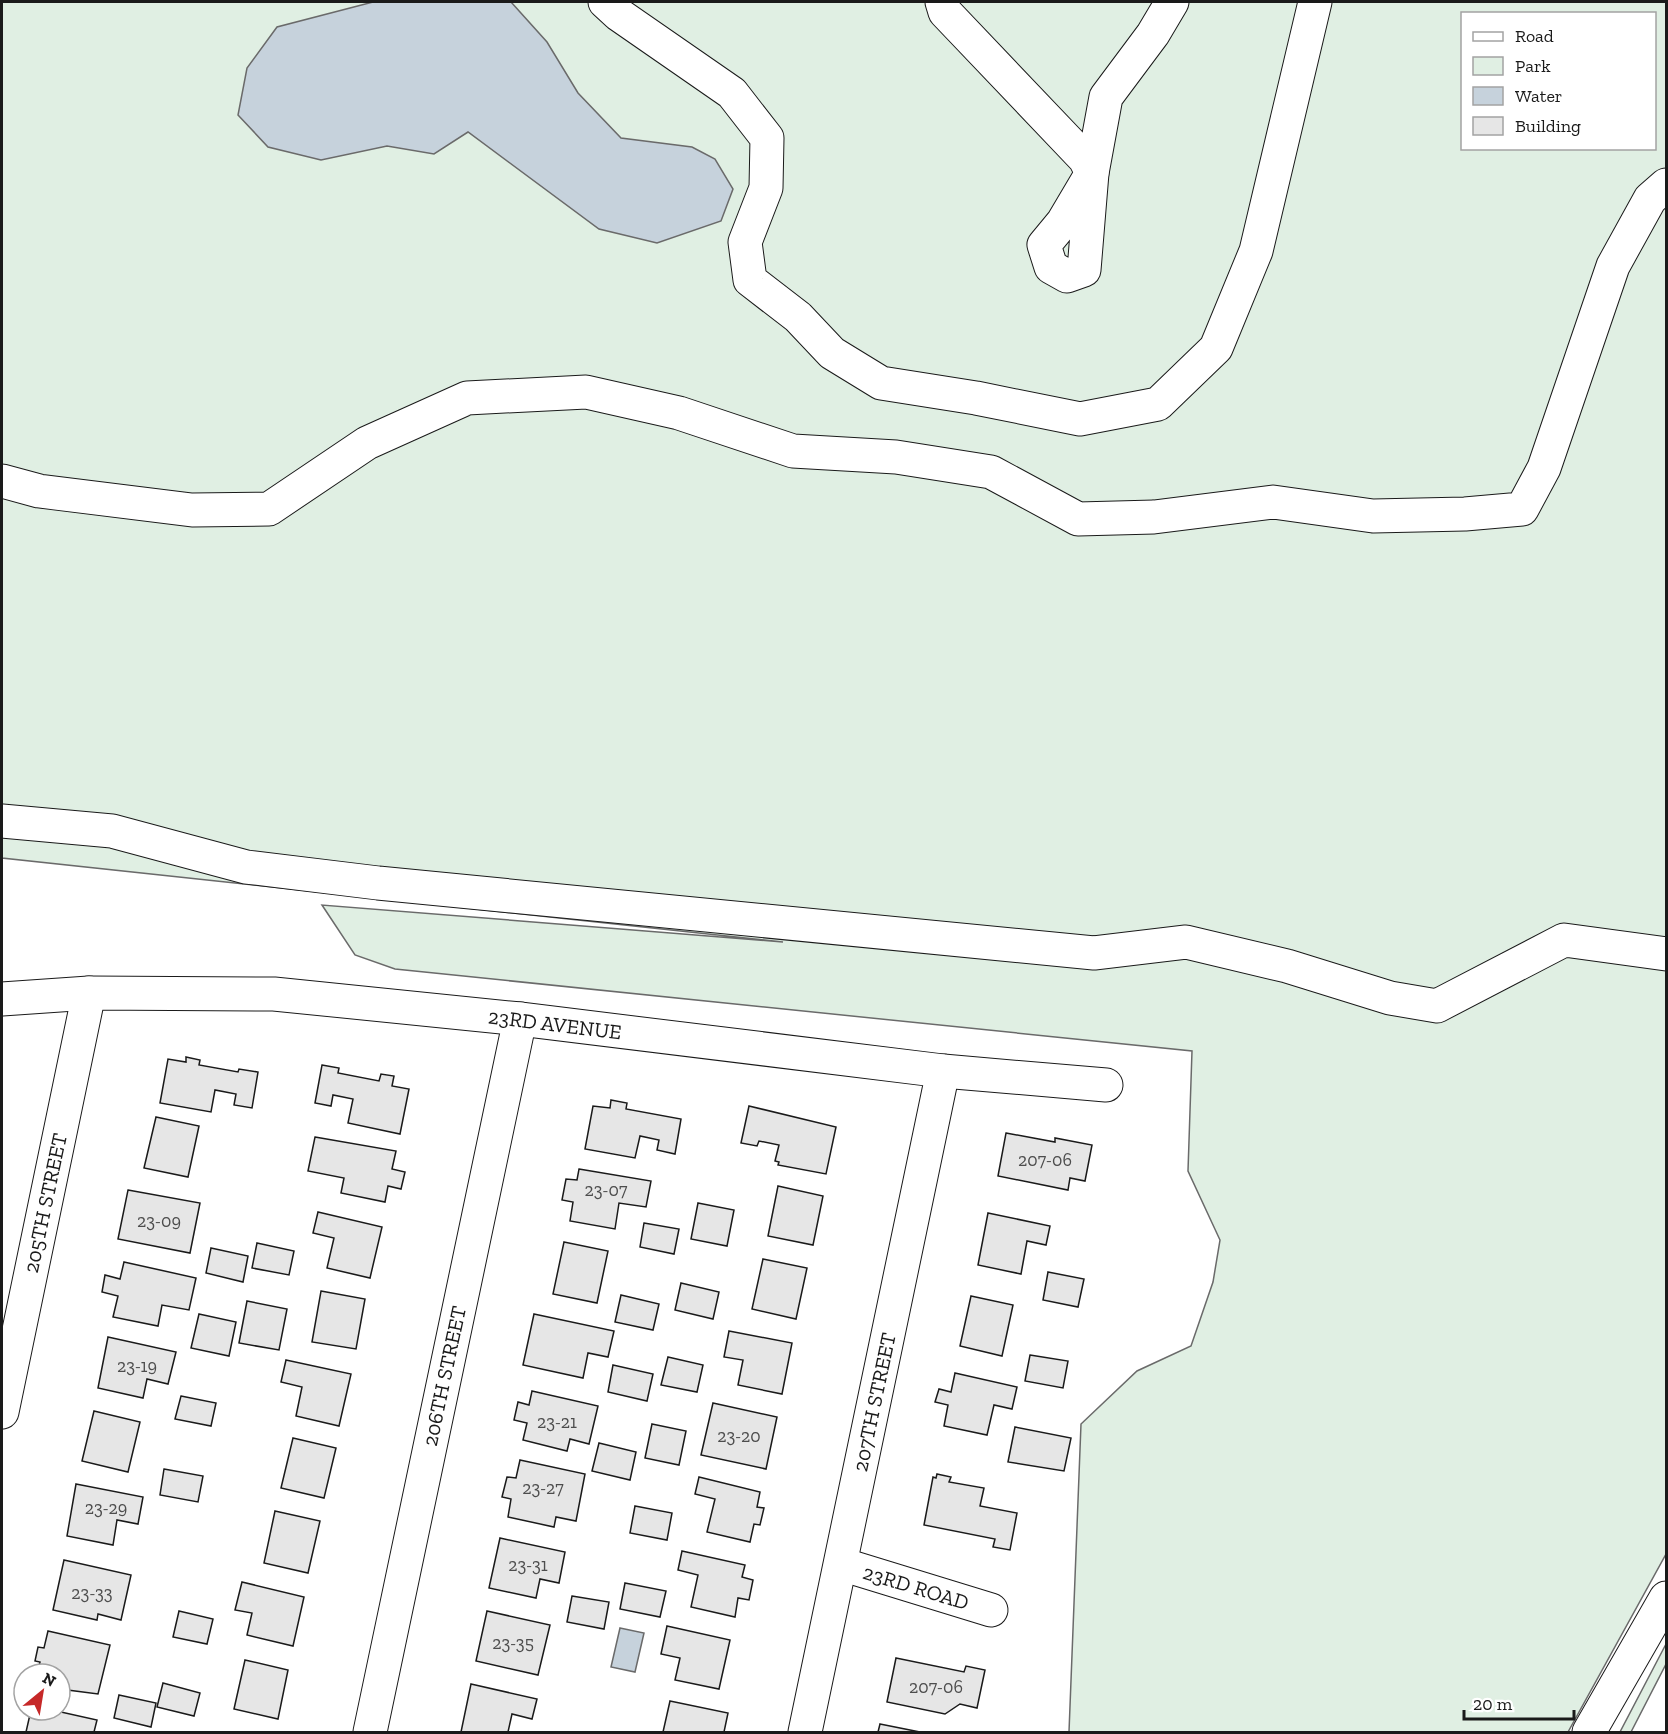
<svg xmlns="http://www.w3.org/2000/svg" width="1668" height="1734" viewBox="0 0 1668 1734" font-family="'Zilla Slab',serif">
	<style>
		.green { fill: #e0efe3; stroke: #6a6a6a; stroke-width: 1.5; fill-rule: evenodd }
		.water { fill: #c6d2dc; stroke: #6a6a6a; stroke-width: 1.5 }
		.building { fill: #e6e6e6; stroke: #1a1a1a; stroke-width: 1.5 }
		.lines { fill: none; stroke-linecap: round; stroke-linejoin: round }
		.minor-casing { stroke: #1a1a1a; stroke-width: 35 }
		.highway-casing { stroke: #1a1a1a; stroke-width: 35 }
		.minor { stroke: #fff; stroke-width: 33 }
		.highway { stroke: #fff; stroke-width: 33 }
		.labels { text-anchor: middle; dominant-baseline: central; stroke-width: 4.5; stroke-linejoin: round; paint-order: stroke }
		.number-label { font-size: 18px; fill: #4d4d4d }
		.street-label { font-size: 21px; fill: #1a1a1a; stroke: #fff }
	</style>
	<rect width="100%" height="100%" fill="#fff"/>
	<!-- green -->
	<g class="green">
		<path d="M2 2H1666V1554L1568 1732H1069L1081 1424 1137 1371 1191 1346 1213 1282 1220 1240 1188 1171 1192 1051 395 969 355 955 322 905 783 942 2 858ZM1462 14H1654V148H1462Z"/>
		<path d="M1666 1644V1664L1631 1732H1620Z"/>
	</g>
	<!-- water -->
	<g class="water">
		<path d="M373 2H511L547 42 578 93 621 138 692 147 715 159 733 189 721 221 657 243 599 229 468 132 434 154 387 146 321 160 268 147 238 115 247 68 277 27Z"/>
		<path d="M620 1628 644 1633 635 1672 611 1667Z"/>
	</g>
	<!-- building -->
	<g class="building">
		<path d="M186 1057 200 1060 199 1065 238 1072 239 1069 258 1072 252 1108 234 1105 236 1094 215 1090 211 1112 160 1103 168 1059 186 1062Z"/>
		<path d="M322 1065 339 1068 338 1073 379 1081 381 1074 394 1076 392 1086 409 1089 400 1134 348 1123 353 1099 333 1095 331 1106 315 1103Z"/>
		<path d="M611 1100 627 1103 626 1109 681 1119 675 1154 657 1150 659 1140 640 1136 635 1158 585 1149 593 1106 610 1108Z"/>
		<path d="M749 1106 836 1127 826 1174 778 1165 779 1162 775 1161 779 1145 759 1141 757 1146 741 1143Z"/>
		<path d="M156 1117 199 1126 188 1177 144 1168Z"/>
		<path d="M1006 1133 1055 1142V1138L1092 1145 1085 1181 1070 1178 1068 1190 998 1176Z"/>
		<path d="M315 1137 396 1151 392 1169 405 1172 401 1189 388 1186 385 1202 341 1193 344 1178 308 1171Z"/>
		<path d="M579 1169 651 1181 646 1207 619 1203 615 1229 570 1221 573 1202 562 1200 566 1179 577 1180Z"/>
		<path d="M778 1186 823 1196 813 1245 768 1236Z"/>
		<path d="M128 1190 200 1203 190 1253 118 1239Z"/>
		<path d="M698 1203 734 1210 727 1246 691 1239Z"/>
		<path d="M318 1212 382 1227 370 1278 327 1268 334 1238 313 1233Z"/>
		<path d="M988 1213 1050 1226 1046 1245 1027 1241 1021 1274 978 1265Z"/>
		<path d="M644 1223 679 1229 674 1254 640 1247Z"/>
		<path d="M564 1242 608 1251 597 1303 553 1294Z"/>
		<path d="M257 1243 294 1251 289 1275 252 1268Z"/>
		<path d="M211 1248 248 1256 243 1282 206 1273Z"/>
		<path d="M763 1259 807 1268 796 1319 752 1309Z"/>
		<path d="M124 1262 196 1278 189 1310 162 1305 158 1326 113 1317 118 1296 102 1292 105 1275 120 1279Z"/>
		<path d="M1048 1272 1084 1279 1078 1307 1043 1300Z"/>
		<path d="M681 1283 719 1292 713 1319 675 1310Z"/>
		<path d="M321 1291 365 1299 356 1349 312 1342Z"/>
		<path d="M621 1295 659 1304 653 1330 615 1322Z"/>
		<path d="M971 1296 1013 1305 1002 1356 960 1346Z"/>
		<path d="M247 1301 287 1309 279 1350 239 1343Z"/>
		<path d="M199 1314 236 1322 229 1356 191 1348Z"/>
		<path d="M534 1314 614 1331 608 1357 588 1353 583 1378 523 1365Z"/>
		<path d="M729 1331 792 1343 782 1394 738 1385 743 1360 724 1357Z"/>
		<path d="M108 1337 176 1352 168 1384 147 1379 143 1398 98 1388Z"/>
		<path d="M1030 1355 1068 1361 1063 1388 1025 1381Z"/>
		<path d="M668 1357 703 1365 697 1392 661 1385Z"/>
		<path d="M286 1360 351 1374 339 1426 296 1416 302 1387 281 1382Z"/>
		<path d="M613 1365 653 1374 647 1401 608 1392Z"/>
		<path d="M955 1373 1017 1387 1012 1409 994 1405 987 1435 944 1426 948 1405 935 1402 939 1389 951 1392Z"/>
		<path d="M532 1391 598 1406 589 1444 570 1439 567 1451 523 1440 527 1423 514 1420 518 1402 529 1405Z"/>
		<path d="M181 1396 216 1403 211 1426 175 1419Z"/>
		<path d="M713 1403 777 1417 766 1469 701 1455Z"/>
		<path d="M94 1411 140 1422 128 1472 82 1461Z"/>
		<path d="M652 1424 686 1431 679 1465 645 1458Z"/>
		<path d="M1015 1427 1071 1438 1064 1471 1008 1462Z"/>
		<path d="M293 1438 336 1448 324 1498 281 1488Z"/>
		<path d="M599 1443 636 1452 630 1480 592 1471Z"/>
		<path d="M520 1460 585 1474 576 1521 556 1517 554 1527 508 1517 511 1499 502 1497 507 1477 516 1478Z"/>
		<path d="M164 1469 203 1476 198 1502 160 1495Z"/>
		<path d="M937 1474 951 1477 949 1482 984 1488 980 1506 1017 1513 1010 1550 993 1547 995 1539 924 1525 933 1477 936 1478Z"/>
		<path d="M699 1477 760 1492 757 1507 764 1508 760 1525 754 1524 750 1542 707 1532 715 1499 695 1494Z"/>
		<path d="M76 1484 143 1497 138 1524 117 1520 113 1545 67 1536Z"/>
		<path d="M635 1506 672 1513 667 1540 630 1533Z"/>
		<path d="M275 1511 320 1521 308 1573 264 1563Z"/>
		<path d="M500 1538 565 1552 559 1583 540 1579 536 1598 489 1588Z"/>
		<path d="M682 1551 745 1565 742 1577 753 1580 749 1600 738 1598 735 1617 691 1607 698 1575 678 1570Z"/>
		<path d="M64 1560 131 1575 121 1620 98 1614 97 1620 53 1610Z"/>
		<path d="M242 1582 304 1597 293 1646 247 1635 252 1613 235 1610Z"/>
		<path d="M625 1583 666 1591 660 1617 620 1609Z"/>
		<path d="M572 1596 609 1602 604 1629 567 1622Z"/>
		<path d="M179 1611 213 1619 207 1644 173 1637Z"/>
		<path d="M487 1611 550 1625 538 1675 476 1661Z"/>
		<path d="M667 1626 730 1640 719 1689 675 1680 680 1658 661 1654Z"/>
		<path d="M48 1631 110 1645 98 1694 60 1689V1674H37L40 1662 35 1661 38 1647 44 1648Z"/>
		<path d="M896 1658 964 1672 966 1666 985 1670 977 1708 960 1704 945 1714 887 1702Z"/>
		<path d="M245 1660 288 1670 278 1719 234 1709Z"/>
		<path d="M163 1683 200 1693 194 1716 157 1707Z"/>
		<path d="M471 1684 537 1699 532 1719 512 1714 508 1732H461Z"/>
		<path d="M119 1695 156 1703 151 1727 114 1718Z"/>
		<path d="M670 1701 728 1713 724 1732H663Z"/>
		<path d="M31 1710H52L97 1720 94 1732H26Z"/>
		<path d="M880 1724 920 1732H878Z"/>
	</g>
	<g class="lines">
		<defs>
			<g id="minor">
				<path d="M605 2 618 14 732 93 767 138 766 188 745 242 750 280 798 317 832 353 881 383 976 398 1080 419 1158 404 1216 348 1256 251 1315 2"/>
				<path d="M942 2 945 12 1085 159 1092 173"/>
				<path d="M1092 173 1063 222 1044 245 1051 267 1067 276 1084 270 1092 173 1106 97 1153 34 1172 2"/>
				<path d="M2 481 39 491 192 510 269 509 367 443 467 398 586 392 679 413 793 451 896 457 991 472 1078 519 1154 517 1273 502 1373 516 1465 514 1522 509 1544 468 1613 266 1650 199 1666 185"/>
				<path d="M2 821 112 831 246 867 378 883 1094 953 1186 942 1287 966 1390 998 1437 1006 1564 940 1666 954"/>
				<path d="M2 999 89 993 274 994 520 1019 943 1071 1106 1085"/>
				<path d="M2 1412 89 993"/>
				<path d="M841 1564 991 1610"/>
				<path d="M370 1732 520 1019"/>
				<path d="M805 1732 943 1071"/>
			</g>
			<path id="highway" d="M1589 1732 1666 1598"/>
		</defs>
		<!-- minor casing -->
		<use href="#minor" class="minor-casing"/>
		<!-- highway casing -->
		<use href="#highway" class="highway-casing"/>
		<!-- minor -->
		<use href="#minor" class="minor"/>
		<!-- highway -->
		<use href="#highway" class="highway"/>
	</g>
	<g class="labels">
		<!-- number labels -->
		<g class="number-label">
			<text x="1045" y="1160">207-06</text>
			<text x="606" y="1190">23-07</text>
			<text x="159" y="1221">23-09</text>
			<text x="137" y="1366">23-19</text>
			<text x="557" y="1422">23-21</text>
			<text x="739" y="1436">23-20</text>
			<text x="543" y="1488">23-27</text>
			<text x="106" y="1508">23-29</text>
			<text x="528" y="1565">23-31</text>
			<text x="92" y="1593">23-33</text>
			<text x="513" y="1643">23-35</text>
			<text x="936" y="1687">207-06</text>
		</g>
		<!-- street labels -->
		<g class="street-label">
			<text transform="translate(555 1024) rotate(7)">23RD AVENUE</text>
			<text transform="translate(45 1203) rotate(-78)">205TH STREET</text>
			<text transform="translate(444 1376) rotate(-78)">206TH STREET</text>
			<text transform="translate(874 1402) rotate(-78)">207TH STREET</text>
			<text transform="translate(916 1587) rotate(17)">23RD ROAD</text>
		</g>
	</g>
	<!-- border -->
	<rect width="1668" height="1734" fill="none" stroke="#1a1a1a" stroke-width="6"/>
	<!-- legend -->
	<rect x="1461" y="12" width="195" height="138" fill="#ffffff" stroke="#a3a3a3" stroke-width="1.5"/>
	<rect x="1473" y="32" width="30" height="9" fill="#ffffff" stroke="#a3a3a3" stroke-width="1.5"/>
	<text x="1515" y="42" font-size="18" fill="#1a1a1a">Road</text>
	<rect x="1473" y="57" width="30" height="18" fill="#e0efe3" stroke="#a3a3a3" stroke-width="1.5"/>
	<text x="1515" y="72" font-size="18" fill="#1a1a1a">Park</text>
	<rect x="1473" y="87" width="30" height="18" fill="#c6d2dc" stroke="#a3a3a3" stroke-width="1.5"/>
	<text x="1515" y="102" font-size="18" fill="#1a1a1a">Water</text>
	<rect x="1473" y="117" width="30" height="18" fill="#e6e6e6" stroke="#a3a3a3" stroke-width="1.5"/>
	<text x="1515" y="132" font-size="18" fill="#1a1a1a">Building</text>
	<!-- north arrow -->
	<g transform="translate(42 1692) rotate(30)"><circle r="28" fill="#ffffff" stroke="#a3a3a3" stroke-width="1.5"/>
	<path d="M0-4.5L10 22L0 15L-10 22Z" fill="#c62828"/>
	<text y="-9" font-size="16" font-weight="bold" text-anchor="middle" fill="#1a1a1a">N</text>
	</g>
	<!-- scale -->
	<path d="M1464 1710v9h110v-9" fill="none" stroke="#1a1a1a" stroke-width="3"/>
	<text x="1473" y="1710" font-size="18" fill="#1a1a1a" stroke="#ffffff" stroke-width="4.5" paint-order="stroke">20 m</text>
</svg>
